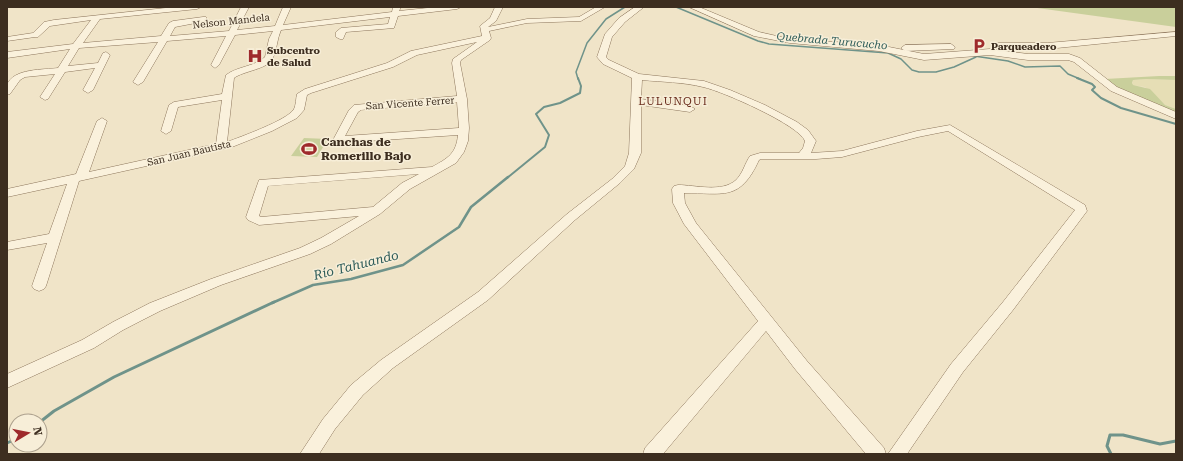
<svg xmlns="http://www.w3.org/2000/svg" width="1183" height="461" viewBox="0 0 1183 461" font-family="'Roboto Serif',serif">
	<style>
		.farmland { fill: #e6deb5 }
		.green { fill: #c9cf9b }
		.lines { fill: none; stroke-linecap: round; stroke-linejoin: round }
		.stream-far3 { stroke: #6f938a; stroke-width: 1.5 }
		.stream-far2 { stroke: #6f938a; stroke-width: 2 }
		.stream-far1 { stroke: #6f938a; stroke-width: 2.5 }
		.stream { stroke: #6f938a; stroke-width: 3 }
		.minor-casing { stroke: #8d765c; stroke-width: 1 }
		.minor { fill: #faf1dc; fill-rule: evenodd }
		.labels { text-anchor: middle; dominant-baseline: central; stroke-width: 3; stroke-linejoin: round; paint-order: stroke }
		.far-street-label { font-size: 10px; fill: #3d2e20; stroke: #f7eed8 }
		.far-poi-label { font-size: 10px; font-weight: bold; fill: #3d2e20; stroke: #f7eed8; text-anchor: start }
		.far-water-label { font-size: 11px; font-style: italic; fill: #2f5d5a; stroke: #f7eed8 }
		.far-neighbourhood-label { font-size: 11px; letter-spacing: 1px; fill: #6b2e1e; stroke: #f7eed8 }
		.poi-label { font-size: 12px; font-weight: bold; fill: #3d2e20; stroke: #f7eed8; text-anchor: start }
		.water-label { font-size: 13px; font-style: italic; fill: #2f5d5a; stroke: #f7eed8 }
	</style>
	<rect width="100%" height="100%" fill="#f0e4c8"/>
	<!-- farmland -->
	<path class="farmland" d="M1146 79 1176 80V109L1165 105 1145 87 1132 85 1133 80Z"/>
	<!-- green -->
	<g class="green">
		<path d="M1030 7H1176V27Z"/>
		<path d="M1159 76H1176V80L1146 79 1133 80 1132 83 1133 85 1150 89 1165 105 1176 109V115L1127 94 1105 79Z"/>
		<path d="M304 138 328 139 317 157 291 156Z"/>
	</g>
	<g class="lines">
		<!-- stream-far3 -->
		<g class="stream-far3">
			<path d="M676 7 758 41 769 44 888 53 901 59 912 70 919 72H936L954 67 976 57 974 56 1008 61 1025 67 1060 66 1068 74 1080 79"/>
			<path d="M578 79 576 72 587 43 606 19 625 7"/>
		</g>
		<!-- stream-far2 -->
		<g class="stream-far2">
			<path d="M1077 78 1092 84 1095 87 1092 90 1101 98 1121 108 1176 124"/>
			<path d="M507 178 545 147 549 135 536 114 544 107 560 103 580 93 581 86 578 78"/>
		</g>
		<!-- stream-far1 -->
		<path class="stream-far1" d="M272 303 313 285 351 279 403 265 459 227 471 207 508 177"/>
		<!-- stream -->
		<g class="stream">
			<path d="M40 422 54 411 114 377 274 302"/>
			<path d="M7 443 16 439"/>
			<path d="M1111 454 1107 446 1110 435H1123L1160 444 1176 441"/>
		</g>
		<defs>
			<g id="minor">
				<path d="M175 7H201L197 9 100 19 83 43 161 36 169 23 173 21 203 17H206V21L175 27 170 36 229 31 241 7H249L237 30 275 26 283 7H291L283 25 392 12 393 7H401L399 11 437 7H461L457 9 398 16 394 28 346 32 343 39H340L336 37V32L341 28 388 24 390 17 281 30C277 39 277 49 273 58 269 69 243 71 234 78L227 142C240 137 288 120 294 109 296 105 296 98 297 94L305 89 387 63 411 51 482 36 480 26 490 18 495 7H503L496 21 488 27 527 19 579 17 596 7H605L581 21 527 23 489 31 491 38 490 40 461 60 460 63 467 99 469 128 468 141 464 152 456 163 410 189 380 214 331 244 310 254 221 285 160 311 123 330 94 348 7 388V374L82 340 113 322 150 303 211 279 300 248 321 238 359 216 259 225 248 220 246 217 259 180 432 167C448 158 456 154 458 135L338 143 333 140 349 110 354 105 457 96 452 63 453 59 477 42 417 55 393 67 311 93 307 95 304 110 297 118 272 131 232 147 79 181 46 286 44 289 39 291 34 289 32 286 47 243 7 250V242L49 234 67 184 7 197V189L76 174 97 121 102 118 107 121 89 172 216 144 222 100 178 107 171 131 166 134 161 131 169 105 174 102 222 94 226 75C238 66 254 67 265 57L269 39 273 31 235 35 219 65 215 68 211 65 226 36 167 41 143 82 138 85 133 82 158 42 79 48 68 66 98 63 103 53 106 52 110 55 93 90 88 93 83 90 95 68 65 72 48 99 45 100 40 97 55 74 25 77 20 80 10 94 7 95C7 92 6 88 7 85 13 68 44 70 58 68L70 49 7 58V52L73 44 91 20 50 26 38 37H35L7 41V37L33 33 44 22 54 20ZM457 102 459 128 345 136 358 112 361 110ZM419 174 402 183 373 207 261 217 259 216 268 186Z"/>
				<path d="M635 7H644L625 22 612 37 606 57 609 60 639 74 704 81 730 90 765 105 797 122 808 130 816 141 811 153 842 151 917 131 950 125 1085 205 1087 211 1013 310 963 372 907 454H888L951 364 1003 302 1075 210 948 131 918 137 842 157 816 159H761L759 160C740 202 723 193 684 193L685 203 696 223 807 361 884 448 886 454H866L795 369 766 331 663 454H643L645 448 758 321 684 224 673 203 672 189 674 186 678 185C695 185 722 193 736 180 743 173 745 163 750 156L760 153H799L803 148 805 141C799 125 722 91 703 87 683 82 662 82 642 80L641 99 690 106 695 109 690 112 641 105V153L634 169 620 183 575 220 488 300 393 368 363 395 335 429 319 454H300L323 419 351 385 381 360 478 292 567 214 612 179 625 166 629 153 632 78 603 64 597 57 605 34 619 18Z"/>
				<path d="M689 7H699L759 32 790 39 879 45 924 54 990 49 1028 54H1069L1080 58 1117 87 1176 112V119L1111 91 1074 62 1068 60H1028L990 55 924 60 879 51 790 43 754 36Z"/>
				<path d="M1176 32V36L1047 49H997L993 46 997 43H1047Z"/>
				<path d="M951 44 955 47 954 49 905 51 901 48 905 45Z"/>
			</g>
		</defs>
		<!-- minor casing -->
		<use href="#minor" class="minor-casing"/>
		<!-- minor -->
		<use href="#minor" class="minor"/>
	</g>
	<!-- icons -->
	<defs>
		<symbol id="parking-bare" viewBox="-9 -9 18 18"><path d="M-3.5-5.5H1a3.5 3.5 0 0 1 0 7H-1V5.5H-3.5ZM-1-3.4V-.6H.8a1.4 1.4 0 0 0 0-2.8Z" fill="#9e2a2b" stroke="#f7eed8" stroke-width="2.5" paint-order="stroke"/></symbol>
		<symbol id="hospital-bare" viewBox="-9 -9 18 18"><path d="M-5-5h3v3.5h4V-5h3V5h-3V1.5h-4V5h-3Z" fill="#9e2a2b" stroke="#f7eed8" stroke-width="2.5" paint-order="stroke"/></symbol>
		<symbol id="stadium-bare" viewBox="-9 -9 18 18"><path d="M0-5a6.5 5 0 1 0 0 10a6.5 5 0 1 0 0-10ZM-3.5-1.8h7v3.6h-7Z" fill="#9e2a2b" stroke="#f7eed8" stroke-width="2.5" paint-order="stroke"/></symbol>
	</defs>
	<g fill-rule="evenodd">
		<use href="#parking-bare" x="968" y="35" width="22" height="22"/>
		<use href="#hospital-bare" x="244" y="45" width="22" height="22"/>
		<use href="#stadium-bare" x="298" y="138" width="22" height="22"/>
	</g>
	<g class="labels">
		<!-- far-street labels -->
		<g class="far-street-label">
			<text transform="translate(231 21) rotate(-6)">Nelson Mandela</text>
			<text transform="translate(410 103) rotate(-4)">San Vicente Ferrer</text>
			<text transform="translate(189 153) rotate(-13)">San Juan Bautista</text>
		</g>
		<!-- far-poi labels -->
		<g class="far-poi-label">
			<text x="991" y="46">Parqueadero</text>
			<text x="267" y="50">Subcentro<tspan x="267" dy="12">de Salud</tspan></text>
		</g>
		<!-- far-water labels -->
		<g class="far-water-label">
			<text transform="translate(832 41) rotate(5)">Quebrada Turucucho</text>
		</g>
		<!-- far-neighbourhood labels -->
		<g class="far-neighbourhood-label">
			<text x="673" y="101">LULUNQUI</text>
		</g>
		<!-- poi labels -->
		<g class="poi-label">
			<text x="321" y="142">Canchas de<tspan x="321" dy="14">Romerillo Bajo</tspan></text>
		</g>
		<!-- water labels -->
		<g class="water-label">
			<text transform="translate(356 265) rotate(-14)">Río Tahuando</text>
		</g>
	</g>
	<!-- border -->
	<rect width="1183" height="461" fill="none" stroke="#3d2e20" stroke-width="16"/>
	<!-- north arrow -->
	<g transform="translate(28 433) rotate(80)"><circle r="19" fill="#f7eed8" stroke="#ada18e"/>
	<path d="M0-3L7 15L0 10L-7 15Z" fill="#9e2a2b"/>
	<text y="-6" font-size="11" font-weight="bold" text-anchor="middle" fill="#3d2e20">N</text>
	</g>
</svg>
